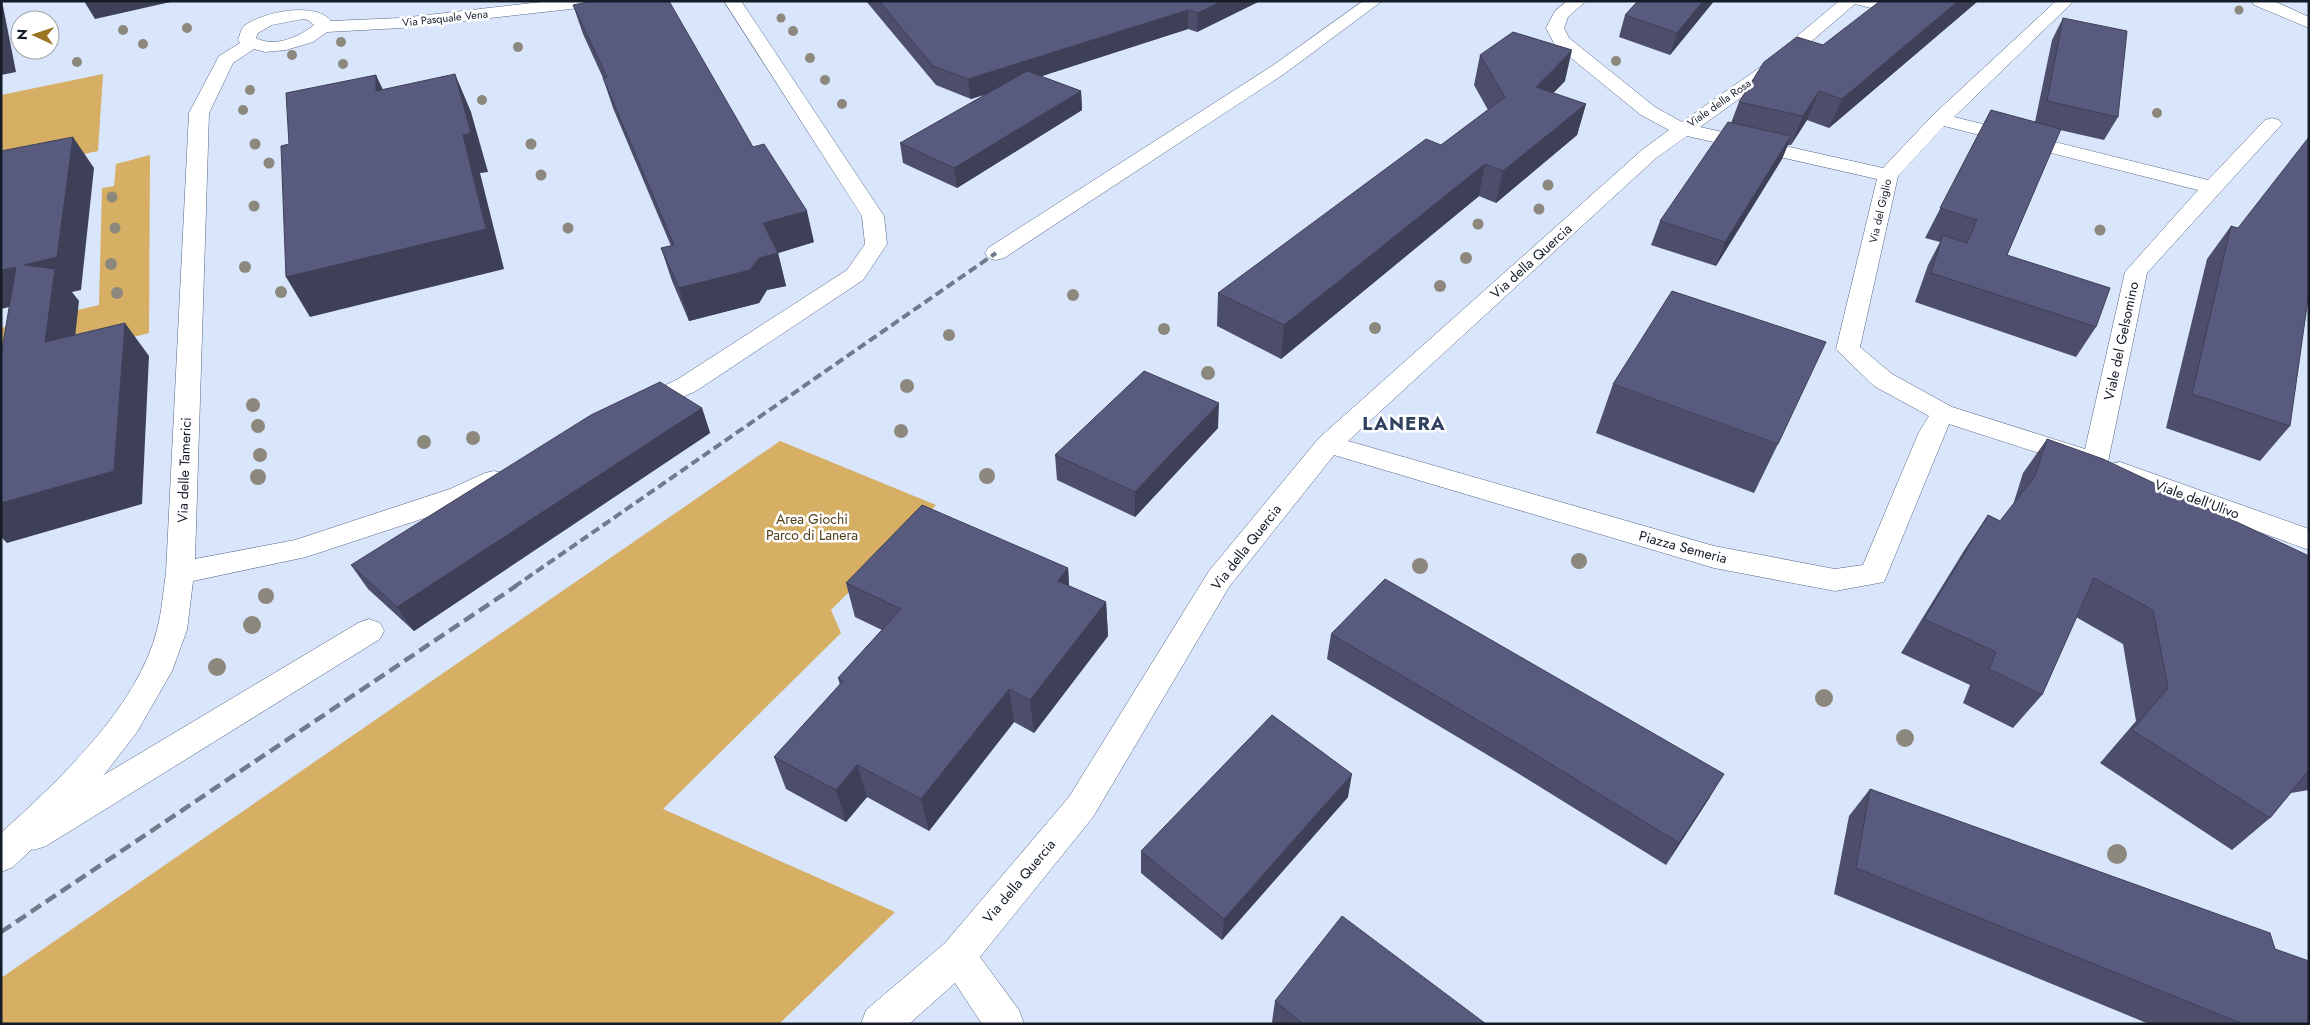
<svg xmlns="http://www.w3.org/2000/svg" width="2310" height="1025" viewBox="0 0 2310 1025" font-family="Jost,sans-serif">
	<style>
		.green { fill: #d6ae64 }
		.lines { fill: none; stroke-linecap: round; stroke-linejoin: round }
		.lane-casing { stroke: #546786; stroke-width: 1 }
		.street-casing { stroke: #546786; stroke-width: 1 }
		.secondary-casing { stroke: #546786; stroke-width: 1 }
		.lane { fill: #fff; fill-rule: evenodd }
		.street { fill: #fff; fill-rule: evenodd }
		.secondary { fill: #fff; fill-rule: evenodd }
		.rail-far1 { stroke: #707a8b; stroke-width: 4; stroke-dasharray: 9 4.5; stroke-linecap: butt }
		.rail { stroke: #707a8b; stroke-width: 4.5; stroke-dasharray: 12 6; stroke-linecap: butt }
		.tree { fill: #8d887d }
		.wall { fill: #4d4e6c }
		.shaded-wall { fill: #3e4058 }
		.building { fill: #595b7e; stroke: #3e4058 }
		.labels { text-anchor: middle; dominant-baseline: central; stroke-width: 5; stroke-linejoin: round; paint-order: stroke }
		.far-street-label { font-size: 11px; fill: #141c29; stroke: #fff }
		.street-label { font-size: 14px; fill: #141c29; stroke: #fff }
		.park-label { font-size: 14px; fill: #4f3c16; stroke: #fff }
		.district-label { font-size: 19px; font-weight: bold; letter-spacing: 1px; fill: #314260; stroke: #fff }
	</style>
	<rect width="100%" height="100%" fill="#d8e5fb"/>
	<!-- green -->
	<g class="green">
		<path d="M103 74 98 151 1 172V95Z"/>
		<path d="M150 155 149 333 1 371V328L99 305 102 188 114 186 116 164Z"/>
		<path d="M780 441 936 505 831 610 841 633 663 809 895 912 779 1024H1V978Z"/>
	</g>
	<g class="lines">
		<defs>
			<g id="lane">
				<path d="M1363 1H1382L1284 74 1004 258 996 260 988 258 985 253 988 248 1272 66Z"/>
				<path d="M369 619 380 623 384 631 380 639 46 846 34 850 22 846 17 835 22 824 358 623Z"/>
			</g>
			<g id="street">
				<path d="M550 1H605L603 5 597 6 401 28 327 32 313 42 286 50 265 52 254 49 233 63 209 113 195 559 295 540 450 489 485 473 494 471 503 473 507 480 503 487 470 503 306 557 193 581 187 630 172 671 137 732 90 793 13 867 1 872V833C59 780 137 708 157 630 162 611 163 592 166 573L189 113 219 56 240 43 238 40C240 35 241 29 244 26 262 12 316 1 331 21L401 18ZM303 19 308 20 314 25C299 37 275 48 256 38L258 33 272 25Z"/>
				<path d="M724 1H741L884 216 887 244 863 280 696 391 640 416 631 414 627 408 631 402 678 379 847 270 865 244 862 216Z"/>
				<path d="M1567 1H1586L1568 17 1564 28 1569 38 1655 107 1682 122 1759 68 1839 1H1883L1917 9 1920 13 1917 17 1911 18 1855 4 1772 75 1700 127 1883 168 1933 115 2056 1H2074L1954 117 2208 180 2265 120 2272 118 2279 120 2282 124 2147 273 2108 462 2104 468 2095 471 2086 468 2083 465 2079 466 2070 463 1949 424 1884 582 1835 591 1714 568 1334 455 1229 587 1093 817 980 957 1019 1010 1024 1024H982L955 983 909 1024H861L866 1010 945 943 1069 797 1209 571 1319 438 1642 150 1669 130 1641 115 1555 45 1546 28 1555 11ZM1944 126 2198 190 2125 272 2085 449 1952 407 1892 374 1860 347 1898 176ZM1687 136 1877 179 1836 349 1874 386 1929 416 1919 432 1863 565 1835 569 1714 546 1348 441 1656 158Z"/>
				<path d="M2120 462 2309 529V550L2111 478 2107 471 2111 464Z"/>
			</g>
			<path id="secondary" d="M2252 1H2274L2309 17V28L2254 5Z"/>
		</defs>
		<!-- lane casing -->
		<use href="#lane" class="lane-casing"/>
		<!-- street casing -->
		<use href="#street" class="street-casing"/>
		<!-- secondary casing -->
		<use href="#secondary" class="secondary-casing"/>
		<!-- lane -->
		<use href="#lane" class="lane"/>
		<!-- street -->
		<use href="#street" class="street"/>
		<!-- secondary -->
		<use href="#secondary" class="secondary"/>
		<!-- rail-far1 -->
		<path class="rail-far1" d="M514 587 996 253"/>
		<!-- rail -->
		<path class="rail" d="M1 932 516 586"/>
	</g>
	<!-- trees -->
	<g class="tree">
		<circle cx="2239" cy="10" r="4.5"/>
		<circle cx="781" cy="18" r="4.5"/>
		<circle cx="187" cy="28" r="5"/>
		<circle cx="123" cy="30" r="5"/>
		<circle cx="793" cy="31" r="5"/>
		<circle cx="341" cy="42" r="5"/>
		<circle cx="143" cy="44" r="5"/>
		<circle cx="518" cy="47" r="5"/>
		<circle cx="292" cy="55" r="5"/>
		<circle cx="810" cy="58" r="5"/>
		<circle cx="1616" cy="61" r="5"/>
		<circle cx="77" cy="62" r="5"/>
		<circle cx="343" cy="64" r="5"/>
		<circle cx="825" cy="80" r="5"/>
		<circle cx="250" cy="90" r="5"/>
		<circle cx="482" cy="100" r="5"/>
		<circle cx="842" cy="104" r="5"/>
		<circle cx="243" cy="110" r="5"/>
		<circle cx="2157" cy="113" r="5"/>
		<circle cx="255" cy="144" r="5.5"/>
		<circle cx="531" cy="144" r="5.5"/>
		<circle cx="269" cy="163" r="5.5"/>
		<circle cx="541" cy="175" r="5.5"/>
		<circle cx="1548" cy="185" r="5.5"/>
		<circle cx="112" cy="197" r="5.5"/>
		<circle cx="254" cy="206" r="5.5"/>
		<circle cx="1539" cy="209" r="5.5"/>
		<circle cx="1478" cy="224" r="5.5"/>
		<circle cx="115" cy="228" r="5.5"/>
		<circle cx="568" cy="228" r="5.5"/>
		<circle cx="2100" cy="230" r="5.5"/>
		<circle cx="1466" cy="258" r="6"/>
		<circle cx="111" cy="264" r="6"/>
		<circle cx="245" cy="267" r="6"/>
		<circle cx="1440" cy="286" r="6"/>
		<circle cx="281" cy="292" r="6"/>
		<circle cx="117" cy="293" r="6"/>
		<circle cx="1073" cy="295" r="6"/>
		<circle cx="1375" cy="328" r="6"/>
		<circle cx="1164" cy="329" r="6"/>
		<circle cx="949" cy="335" r="6"/>
		<circle cx="1208" cy="373" r="7"/>
		<circle cx="907" cy="386" r="7"/>
		<circle cx="253" cy="405" r="7"/>
		<circle cx="258" cy="426" r="7"/>
		<circle cx="901" cy="431" r="7"/>
		<circle cx="473" cy="438" r="7"/>
		<circle cx="424" cy="442" r="7"/>
		<circle cx="260" cy="455" r="7"/>
		<circle cx="987" cy="476" r="8"/>
		<circle cx="258" cy="477" r="8"/>
		<circle cx="1579" cy="561" r="8"/>
		<circle cx="1420" cy="566" r="8"/>
		<circle cx="266" cy="596" r="8"/>
		<circle cx="252" cy="625" r="9"/>
		<circle cx="217" cy="667" r="9"/>
		<circle cx="1824" cy="698" r="9"/>
		<circle cx="1905" cy="738" r="9"/>
		<circle cx="2117" cy="854" r="10"/>
	</g>
	<!-- wall -->
	<g class="wall">
		<path d="M866 1H1260L1197 32 1188 29 1041 76 1081 91 1082 110 957 188 903 163 900 143 987 94 971 99 936 85Z"/>
		<path d="M1638 1H1714L1670 55 1619 37 1625 15Z"/>
		<path d="M1978 1 1829 128 1807 120 1791 145H1788L1782 159 1716 266 1651 245 1660 221 1731 123 1739 102 1823 45Z"/>
		<path d="M573 5 753 147 814 242 778 253 786 286 767 290 759 303 689 321 672 281 661 248 671 246 613 108 603 78 583 34Z"/>
		<path d="M2063 18 2118 117 2104 140 2060 130 2007 255 2096 327 2076 357 1915 302 1928 265 1940 242 1925 238 1991 110 2035 122 2052 40Z"/>
		<path d="M1480 55 1565 81 1553 93 1586 104 1577 135 1496 203 1479 196 1281 359 1217 326 1218 293 1441 145 1488 110 1474 85Z"/>
		<path d="M2231 226 2290 426 2260 461 2166 428 2207 259Z"/>
		<path d="M1613 384 1778 444 1754 493 1596 433Z"/>
		<path d="M702 408 710 433 414 631 368 589 351 565Z"/>
		<path d="M1218 428 1135 517 1057 480 1055 455Z"/>
		<path d="M2047 439 2309 556V790L2291 793 2270 818 2232 850 2100 763 2136 721 2123 644 2076 617 2042 695 2013 728 1963 703 1970 685 1901 653 1965 549 1988 515 2000 521 2013 505 2023 473Z"/>
		<path d="M1068 568 1069 586 1106 602 1108 636 1034 733 1014 722 929 831 867 797 846 822 786 789 774 757 840 685 838 678 882 630 855 617 846 583Z"/>
		<path d="M1331 634 1710 797 1666 865 1511 769 1327 659Z"/>
		<path d="M1870 789 2275 949 2309 1024H2149L1834 894 1849 816Z"/>
		<path d="M1348 797 1222 940 1141 873V851Z"/>
		<path d="M1275 1001 1486 1024H1274L1272 1022Z"/>
	</g>
	<!-- shaded-wall -->
	<g class="shaded-wall">
		<path d="M1 1H2L16 72 1 75Z"/>
		<path d="M84 1H175L95 19Z"/>
		<path d="M1222 1H1260L1197 32 1198 13Z"/>
		<path d="M1703 1H1714L1670 55 1677 33Z"/>
		<path d="M1958 1H1978L1829 128 1842 99Z"/>
		<path d="M1188 10V29L971 99 968 79Z"/>
		<path d="M1572 50 1565 81 1529 118 1536 87Z"/>
		<path d="M455 74 471 112 488 172 480 173 504 269 310 317 286 277Z"/>
		<path d="M376 75 394 113 376 91Z"/>
		<path d="M1081 91 1082 110 957 188 954 168Z"/>
		<path d="M1819 91 1807 120 1791 145 1803 116Z"/>
		<path d="M1586 104 1577 135 1496 203 1503 171Z"/>
		<path d="M1791 136 1782 159 1716 266 1725 242Z"/>
		<path d="M73 137 94 168 81 290 72 292 79 301 71 375 45 342 24 265Z"/>
		<path d="M1485 164 1479 196 1281 359 1284 325Z"/>
		<path d="M807 211 814 242 775 254 778 253 786 286 767 290 759 303 689 321 679 288 763 223Z"/>
		<path d="M16 267 41 299 1 309V270Z"/>
		<path d="M125 323 149 356 142 504 7 543 1 537V503Z"/>
		<path d="M1219 403 1218 428 1135 517V492Z"/>
		<path d="M702 408 710 433 414 631 397 607Z"/>
		<path d="M1068 568 1070 603 1058 581Z"/>
		<path d="M1106 602 1108 636 1034 733 1030 700Z"/>
		<path d="M1009 689 1014 722 929 831 921 799Z"/>
		<path d="M857 765 867 797 846 822 836 790Z"/>
		<path d="M1352 774 1348 797 1222 940 1224 919Z"/>
		<path d="M1724 774 1710 797 1666 865 1679 843Z"/>
	</g>
	<!-- building -->
	<g class="building">
		<path d="M593 1H669L753 147 764 144 807 211 763 223 778 253 759 258 750 270 679 288 661 248 674 245 603 78 607 77 573 5Z"/>
		<path d="M879 1H1222L1198 13 1188 10 968 79 933 66Z"/>
		<path d="M1638 1H1703L1677 33 1625 15Z"/>
		<path d="M1880 1H1958L1842 99 1819 91 1803 116 1739 102 1764 62 1797 37 1823 45Z"/>
		<path d="M2063 18 2127 31 2118 117 2047 101Z"/>
		<path d="M1513 32 1572 50 1536 87 1586 104 1503 171 1485 164 1284 325 1218 293 1426 139 1441 145 1505 97 1480 55Z"/>
		<path d="M1027 71 1081 91 954 168 900 143Z"/>
		<path d="M455 74 471 133 463 135 486 229 286 277 281 146 289 144 286 93 376 75V91Z"/>
		<path d="M1991 110 2061 129 2007 255 2110 288 2096 327 1931 273 1943 235 1967 243 1977 220 1940 208Z"/>
		<path d="M1728 122 1791 136 1725 242 1660 221Z"/>
		<path d="M73 137 57 257 24 265 55 269 45 342 125 323 114 471 1 503V355L16 267 1 270V151Z"/>
		<path d="M2309 137V292L2290 426 2192 394 2231 226 2238 228Z"/>
		<path d="M1672 291 1826 342 1778 444 1613 384Z"/>
		<path d="M1144 371 1219 403 1135 492 1055 455Z"/>
		<path d="M660 382 702 408 397 607 351 565 591 415Z"/>
		<path d="M2047 439 2103 459 2309 556V770L2270 818 2132 730 2168 688 2153 610 2094 578 2042 695 1989 669 1996 652 1924 619 1988 515 2000 521 2035 476Z"/>
		<path d="M922 505 1068 568 1058 581 1106 602 1030 700 1009 689 921 799 857 765 836 790 774 757 843 681 838 678 901 609 846 583Z"/>
		<path d="M1385 579 1724 774 1679 843 1520 745 1331 634Z"/>
		<path d="M1272 715 1352 774 1224 919 1141 851Z"/>
		<path d="M1870 789 2270 933 2275 949 2309 961V1024H2243L1856 868Z"/>
		<path d="M1342 916 1486 1024H1303L1275 1001Z"/>
	</g>
	<g class="labels">
		<!-- far-street labels -->
		<g class="far-street-label">
			<text transform="translate(445 18) rotate(-6)">Via Pasquale Vena</text>
			<text transform="translate(1719 103) rotate(-35)">Viale della Rosa</text>
			<text transform="translate(1880 211) rotate(-77)">Via del Giglio</text>
		</g>
		<!-- street labels -->
		<g class="street-label">
			<text transform="translate(1531 261) rotate(-42)">Via della Quercia</text>
			<text transform="translate(2121 341) rotate(-78)">Viale del Gelsomino</text>
			<text transform="translate(184 470) rotate(-88)">Via delle Tamerici</text>
			<text transform="translate(2197 499) rotate(20)">Viale dell'Ulivo</text>
			<text transform="translate(1246 547) rotate(-52)">Via della Quercia</text>
			<text transform="translate(1683 547) rotate(15)">Piazza Semeria</text>
			<text transform="translate(1019 881) rotate(-50)">Via della Quercia</text>
		</g>
		<!-- park labels -->
		<g class="park-label">
			<text x="812" y="519">Area Giochi<tspan x="812" dy="16">Parco di Lanera</tspan></text>
		</g>
		<!-- district labels -->
		<g class="district-label">
			<text x="1404" y="423">LANERA</text>
		</g>
	</g>
	<!-- border -->
	<rect width="2310" height="1025" fill="none" stroke="#141c29" stroke-width="5"/>
	<!-- north arrow -->
	<g transform="translate(35 35) rotate(273)"><circle r="24" fill="#ffffff" stroke="#a1a4a9"/>
	<path d="M0-4L9 19L0 12L-9 19Z" fill="#9c7522"/>
	<text y="-8" font-size="14" font-weight="bold" text-anchor="middle" fill="#141c29">N</text>
	</g>
</svg>
